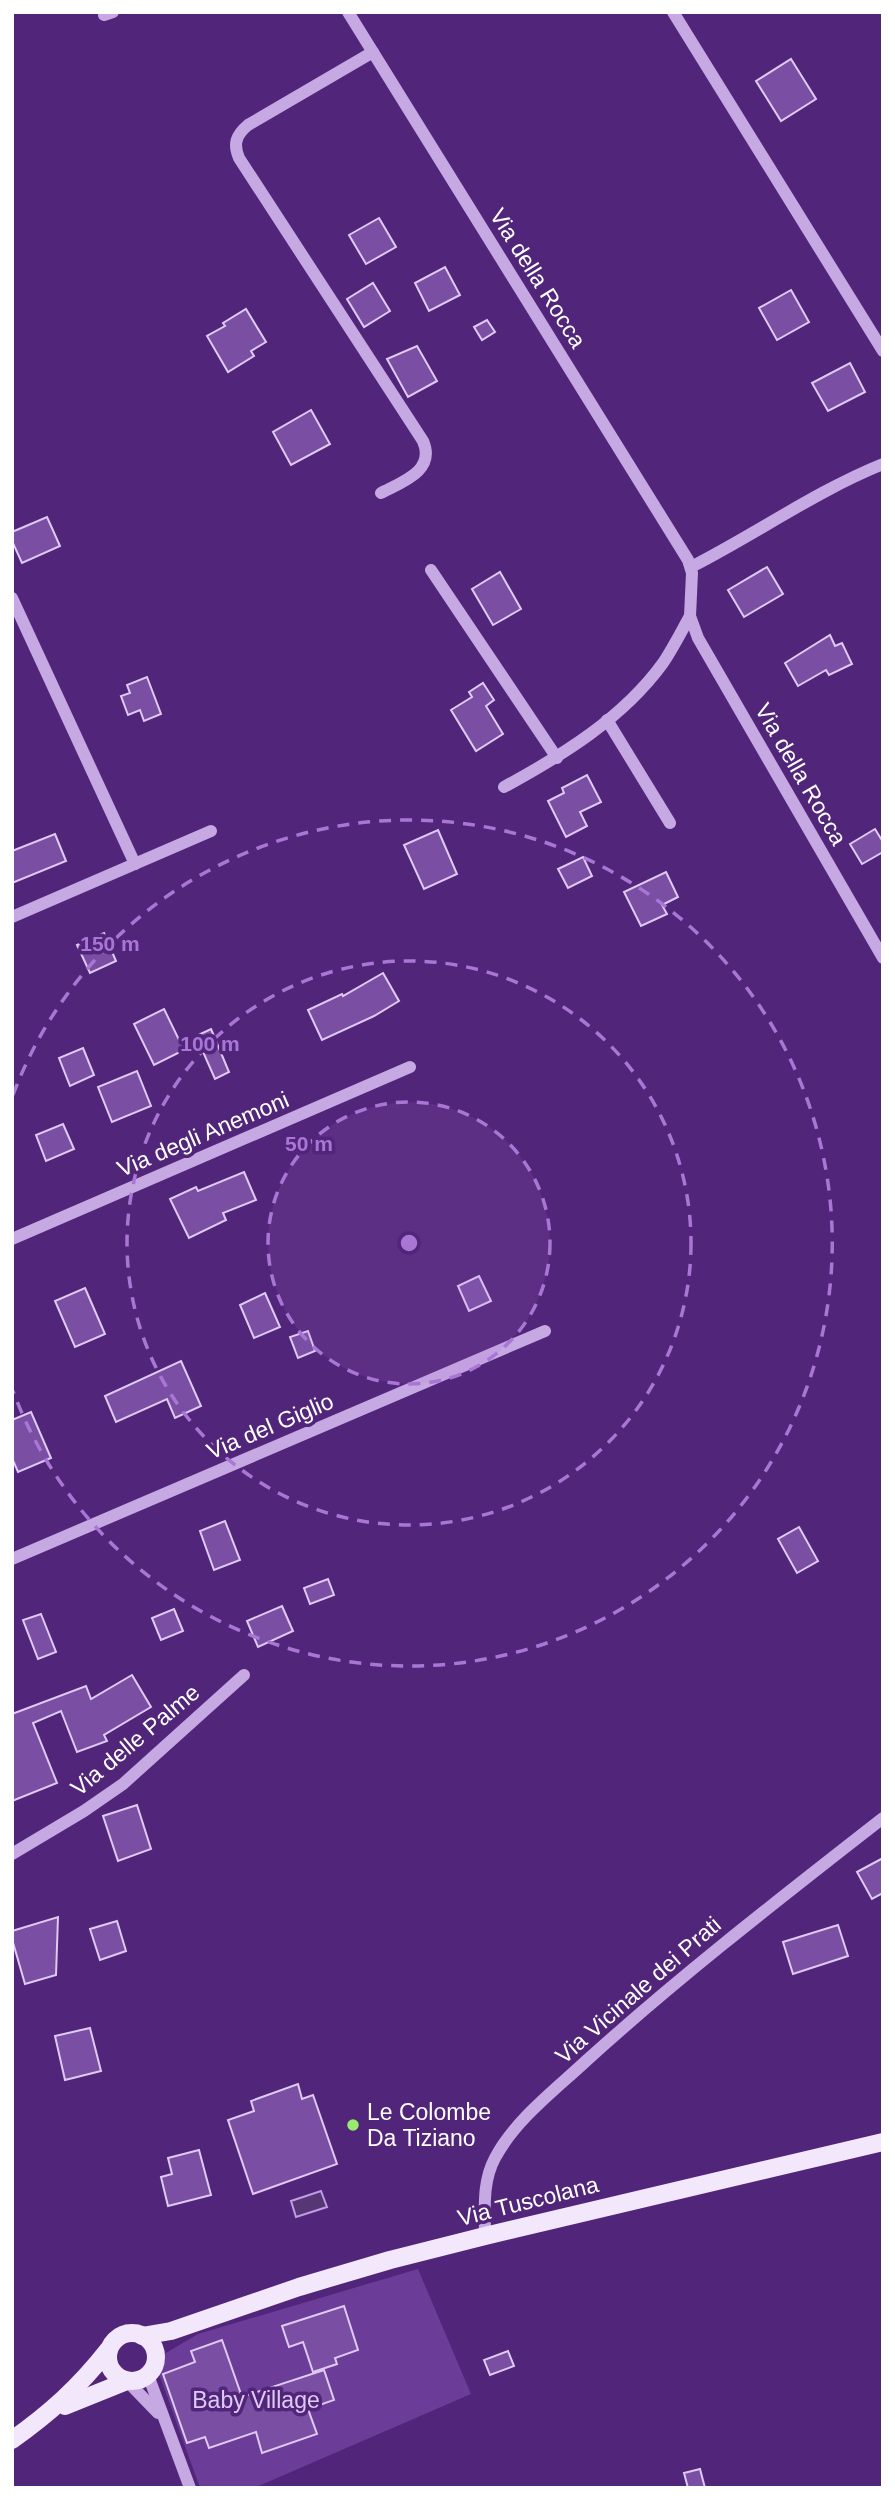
<svg xmlns="http://www.w3.org/2000/svg" width="895" height="2500" viewBox="0 0 895 2500" font-family="Arial,sans-serif">
	<style>
		.green { fill: #6b3c98 }
		.water { fill: #563674; stroke: #c09ce4; stroke-width: 2 }
		.building { fill: #794ea3; stroke: #dfcaf3; stroke-width: 2 }
		.lines { fill: none; stroke-linecap: round; stroke-linejoin: round }
		.minor { stroke: #c6a8e3; stroke-width: 12 }
		.major { stroke: #f3e7fc; stroke-width: 18 }
		.ring { fill: none; stroke: #a976d5; stroke-width: 3.5; stroke-dasharray: 12 9 }
		.poi-dot { fill: #97ec6d; stroke: #512579; stroke-width: 2.5 }
		.labels { text-anchor: middle; dominant-baseline: central; stroke-width: 7; stroke-linejoin: round; paint-order: stroke }
		.street-label { font-size: 23px; fill: #fff; stroke: #512579 }
		.poi-label { font-size: 23px; fill: #fff; stroke: #512579; text-anchor: start }
		.park-label { font-size: 23px; fill: #dfcaf3; stroke: #512579 }
		.centre { fill: #a976d5; stroke: #512579; stroke-width: 3.5 }
		.ring-label { font-size: 21px; text-anchor: middle; font-weight: bold; fill: #a976d5; stroke: #512579; stroke-width: 7; stroke-linejoin: round; paint-order: stroke }
	</style>
	<rect width="100%" height="100%" fill="#512579"/>
	<!-- green -->
	<path class="green" d="M418 2269 471 2394 254 2488H200L154 2360 198 2334Z"/>
	<!-- water -->
	<path class="water" d="M321 2191 327 2207 296 2217 291 2201Z"/>
	<!-- building -->
	<g class="building">
		<path d="M791 59 816 99 781 121 756 81Z"/>
		<path d="M379 218 396 247 366 264 349 235Z"/>
		<path d="M445 267 460 295 429 311 415 283Z"/>
		<path d="M373 283 390 311 364 327 347 299Z"/>
		<path d="M791 290 809 322 777 340 759 308Z"/>
		<path d="M246 309 266 342 251 351 254 356 228 372 207 336 225 326 223 323Z"/>
		<path d="M487 320 495 332 482 340 474 327Z"/>
		<path d="M417 346 437 381 408 397 387 359Z"/>
		<path d="M850 363 865 392 828 411 812 383Z"/>
		<path d="M311 410 330 444 291 465 273 432Z"/>
		<path d="M47 517 60 546 22 563 12 541V532Z"/>
		<path d="M767 567 783 594 744 617 728 590Z"/>
		<path d="M500 572 521 609 493 625 472 589Z"/>
		<path d="M830 635 835 646 842 643 852 664 829 675 826 670 798 686 785 663Z"/>
		<path d="M147 677 161 714 144 721 140 710 128 715 121 696 130 693 127 685Z"/>
		<path d="M483 683 494 700 486 706 503 734 476 751 451 710 472 697 469 692Z"/>
		<path d="M587 775 601 802 580 812 587 826 566 837 548 801 564 793 562 788Z"/>
		<path d="M875 829 883 842V852L862 864 850 844Z"/>
		<path d="M438 830 457 874 424 889 404 845Z"/>
		<path d="M55 834 66 861 12 883V851Z"/>
		<path d="M583 857 592 876 568 888 558 869Z"/>
		<path d="M666 872 678 897 662 905 667 914 641 926 624 892Z"/>
		<path d="M104 933 116 961 90 973 77 945Z"/>
		<path d="M383 973 399 1001 374 1016 322 1040 308 1010 342 994 343 996Z"/>
		<path d="M164 1009 184 1050 154 1065 134 1024Z"/>
		<path d="M211 1029 229 1072 215 1079 196 1036Z"/>
		<path d="M83 1048 94 1075 70 1086 59 1058Z"/>
		<path d="M137 1071 151 1106 112 1122 98 1087Z"/>
		<path d="M63 1124 74 1149 46 1161 36 1135Z"/>
		<path d="M244 1172 256 1200 223 1213 226 1220 189 1238 170 1199 196 1187 198 1191Z"/>
		<path d="M479 1276 491 1301 469 1311 458 1286Z"/>
		<path d="M85 1288 105 1334 75 1347 55 1301Z"/>
		<path d="M265 1293 280 1327 254 1338 240 1305Z"/>
		<path d="M308 1331 315 1351 298 1358 290 1337Z"/>
		<path d="M181 1361 201 1406 175 1418 167 1399 116 1422 105 1396Z"/>
		<path d="M31 1412 51 1458 18 1472 12 1458V1420Z"/>
		<path d="M225 1521 240 1560 214 1570 200 1531Z"/>
		<path d="M799 1527 818 1561 797 1573 778 1539Z"/>
		<path d="M328 1579 334 1595 310 1604 304 1588Z"/>
		<path d="M282 1606 293 1631 258 1647 247 1621Z"/>
		<path d="M174 1609 183 1631 161 1640 152 1618Z"/>
		<path d="M41 1614 56 1652 38 1659 23 1620Z"/>
		<path d="M132 1675 151 1707 104 1735 107 1741 77 1752 61 1711 33 1723 57 1783 12 1801V1714L86 1686 91 1699Z"/>
		<path d="M137 1805 151 1849 118 1861 103 1816Z"/>
		<path d="M883 1858V1893L872 1899 857 1872Z"/>
		<path d="M58 1917 56 1975 25 1984 12 1939V1931Z"/>
		<path d="M117 1921 126 1951 100 1960 90 1929Z"/>
		<path d="M838 1925 848 1956 793 1974 783 1942Z"/>
		<path d="M90 2028 101 2071 65 2080 55 2036Z"/>
		<path d="M298 2084 302 2099 313 2095 337 2164 253 2194 228 2120 254 2111 251 2101Z"/>
		<path d="M199 2150 211 2195 168 2206 161 2177 172 2174 168 2158Z"/>
		<path d="M344 2306 358 2350 335 2358 337 2364 313 2372 303 2342 289 2347 282 2326Z"/>
		<path d="M222 2340 242 2397 324 2370 334 2400 308 2409 317 2434 262 2453 256 2432 209 2448 205 2437 187 2443 163 2374 195 2362 191 2351Z"/>
		<path d="M508 2351 514 2366 490 2375 484 2360Z"/>
		<path d="M700 2469 705 2488H688L684 2473Z"/>
	</g>
	<g class="lines">
		<!-- minor -->
		<g class="minor">
			<path d="M348 12 688 560 692 573 690 616 698 638 883 958"/>
			<path d="M673 12 883 351"/>
			<path d="M104 15 113 12"/>
			<path d="M373 52 248 125C236 135 233 144 239 158L423 441C436 471 402 482 381 493"/>
			<path d="M691 567C756 534 816 491 883 464"/>
			<path d="M431 570 557 758"/>
			<path d="M12 598 135 864"/>
			<path d="M607 720 670 823"/>
			<path d="M504 787C563 755 623 718 663 663 673 648 681 632 690 616"/>
			<path d="M12 917 211 831"/>
			<path d="M12 1239 410 1067"/>
			<path d="M12 1559 545 1331"/>
			<path d="M12 1854 84 1811 123 1784 244 1675"/>
			<path d="M485 2236C485 2209 482 2182 495 2158 515 2120 555 2090 586 2061 681 1975 782 1897 883 1818"/>
			<path d="M148 2375 190 2488"/>
			<path d="M127 2381 158 2413"/>
		</g>
		<!-- major -->
		<g class="major">
			<circle cx="132" cy="2357" r="24"/>
			<path d="M142 2336 171 2331 299 2287 390 2260 485 2236 883 2142"/>
			<path d="M65 2406 127 2381"/>
			<path d="M12 2440C50 2413 79 2387 108 2350"/>
		</g>
	</g>
	<!-- distance rings -->
	<circle cx="409" cy="1243" r="141" fill="#a976d5" fill-opacity=".12"/>
	<g class="ring">
		<circle cx="409" cy="1243" r="141"/>
		<circle cx="409" cy="1243" r="282"/>
		<path d="M13 1095A423 423 0 1 1 13 1391"/>
	</g>
	<!-- markers -->
	<circle class="poi-dot" cx="353" cy="2125" r="7"/>
	<g class="labels">
		<!-- street labels -->
		<g class="street-label">
			<text transform="translate(538 278) rotate(58)">Via della Rocca</text>
			<text transform="translate(801 774) rotate(60)">Via della Rocca</text>
			<text transform="translate(203 1134) rotate(-23)">Via degli Anemoni</text>
			<text transform="translate(270 1426) rotate(-23)">Via del Giglio</text>
			<text transform="translate(135 1740) rotate(-40)">Via delle Palme</text>
			<text transform="translate(638 1990) rotate(-41)">Via Vicinale dei Prati</text>
			<text transform="translate(528 2201) rotate(-14)">Via Tuscolana</text>
		</g>
		<!-- poi labels -->
		<g class="poi-label">
			<text x="367" y="2112">Le Colombe<tspan x="367" dy="26">Da Tiziano</tspan></text>
		</g>
		<!-- park labels -->
		<g class="park-label">
			<text x="256" y="2400">Baby Village</text>
		</g>
	</g>
	<circle cx="409" cy="1243" r="10" class="centre"/>
	<g class="ring-label">
		<text x="110" y="951">150 m</text>
		<text x="210" y="1051">100 m</text>
		<text x="309" y="1151">50 m</text>
	</g>
	<!-- border -->
	<rect width="895" height="2500" fill="none" stroke="#ffffff" stroke-width="28"/>
</svg>
